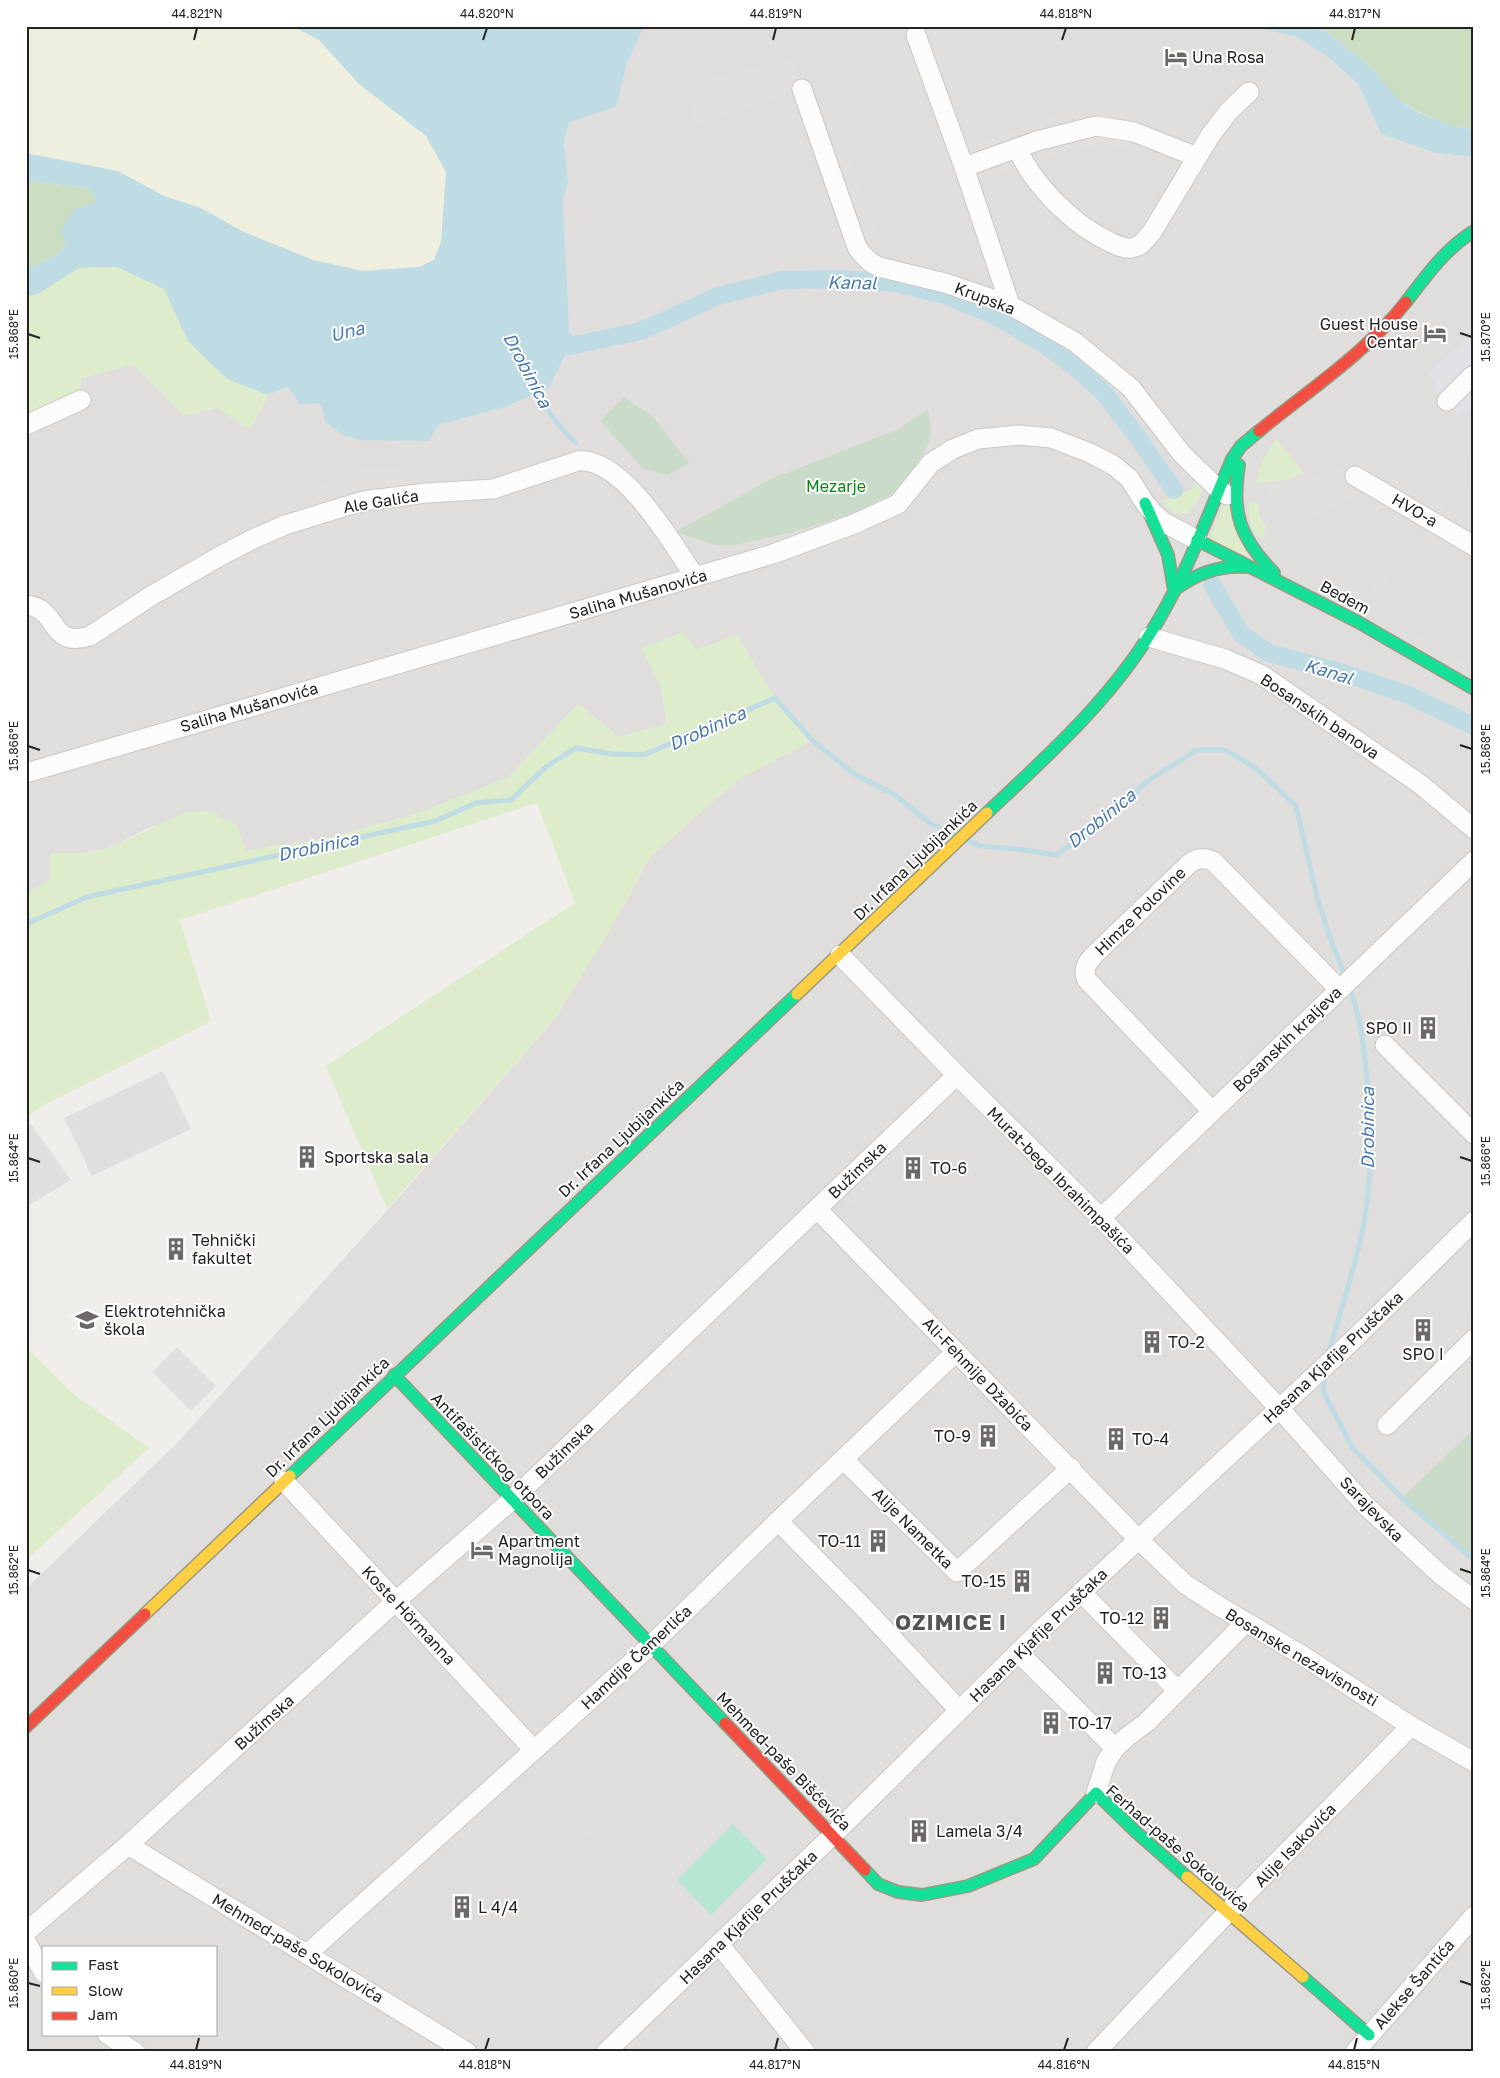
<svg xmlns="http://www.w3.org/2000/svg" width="1500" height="2078" viewBox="0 0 1500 2078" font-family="'Golos Text',sans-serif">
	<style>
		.residential { fill: #dfdedc; fill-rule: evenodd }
		.farmland { fill: #efefdf }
		.grass { fill: #ddeccb }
		.forest { fill: #cbdec1 }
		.cemetery { fill: #cadbca }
		.pitch { fill: #b7e6d2 }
		.parking { fill: #e0dfde }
		.plaza { fill: #e2e1e5 }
		.water { fill: #bfdbe3 }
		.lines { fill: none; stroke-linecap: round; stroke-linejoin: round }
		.stream { stroke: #bfdbe3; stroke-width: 5 }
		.canal { stroke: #bfdbe3; stroke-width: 18 }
		.street-casing { stroke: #c9c8c7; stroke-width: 21 }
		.fast-casing { stroke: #999a82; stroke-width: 14 }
		.slow-casing { stroke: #999a82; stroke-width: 14 }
		.jam-casing { stroke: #999a82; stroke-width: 14 }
		.street { stroke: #fdfcfc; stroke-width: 19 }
		.fast { stroke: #16e098; stroke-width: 11 }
		.slow { stroke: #ffcf43; stroke-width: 11 }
		.jam { stroke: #f24e42; stroke-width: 11 }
		.ticks { fill: none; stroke: #222; stroke-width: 2 }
		.labels { text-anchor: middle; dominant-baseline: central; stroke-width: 4; stroke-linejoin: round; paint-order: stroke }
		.poi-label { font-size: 16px; fill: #222; stroke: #fff; text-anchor: start }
		.street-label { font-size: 16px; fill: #222; stroke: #fff }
		.park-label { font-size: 16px; fill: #0c8416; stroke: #fff }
		.water-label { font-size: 18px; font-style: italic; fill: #4a7aab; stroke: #fff }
		.district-label { font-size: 21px; font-weight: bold; letter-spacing: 1px; fill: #555; stroke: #fff }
		.neatline { fill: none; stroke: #222; stroke-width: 2 }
		.ticks-label { font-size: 12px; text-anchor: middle; fill: #222 }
	</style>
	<rect width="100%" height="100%" fill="#f0eeeb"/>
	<!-- residential -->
	<path class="residential" d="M644 26H1249L1297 37 1329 58 1358 84 1381 134 1436 153 1474 157V2052H26V1589L178 1442 401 1195 554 1020 614 923 649 858 736 781 812 740 775 698 737 635 696 650 642 649 662 691 667 724 619 737 578 704 509 777 415 814 314 842 278 845 246 852 153 826 109 848 85 853H50V881L26 893V425L81 378 134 364 184 415 217 408 250 429 268 395 288 387 300 405 316 403 322 406 438 425 505 407 549 388 570 346 563 199 568 183 564 140 568 122 616 107 627 64ZM44 1947H216V2034H44Z"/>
	<!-- farmland -->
	<path class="farmland" d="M26 26H292L319 40 359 84 426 136 446 172 441 242 434 260 419 267 363 271 313 260 242 231 201 208 164 196 118 171 26 153Z"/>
	<!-- grass -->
	<g class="grass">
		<path d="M117 267 164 289 188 341 227 379 268 395 250 429 217 408 184 415 134 365 81 378V400L26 425V296L38 294 79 268Z"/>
		<path d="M1276 438 1303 472 1289 480 1256 483 1263 460Z"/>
		<path d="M1198 476 1203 488 1197 503 1189 513H1174L1162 501 1192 489Z"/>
		<path d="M1226 499 1248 557 1209 540Z"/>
		<path d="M1248 502 1259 504C1259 514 1259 519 1266 526L1263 539C1248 531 1250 517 1248 502Z"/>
		<path d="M683 632 696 650 737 635 775 698 812 740 736 781 649 858 614 923 554 1020 387 1209 326 1066 575 903 537 803 180 920 211 1021 45 1104 26 1118V893L50 881V853H85L109 848 187 812 210 811 237 825 246 851 278 845 314 842 415 814 509 777 578 704 619 737 667 724 662 691 642 648Z"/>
		<path d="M26 1347 73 1394 149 1448 26 1560Z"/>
	</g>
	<!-- forest -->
	<g class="forest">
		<path d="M1322 26H1474V129C1447 127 1418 114 1396 97 1387 90 1382 79 1374 71 1358 55 1340 42 1323 29Z"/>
		<path d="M26 181 89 188 97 201 66 245 56 255 26 270Z"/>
	</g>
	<!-- cemetery -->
	<g class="cemetery">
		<path d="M624 397 654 418 689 463 668 475 643 469 600 421Z"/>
		<path d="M928 409 931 429 929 443 917 464 894 493 848 515 793 532 736 545H715L675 532 773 478 897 430Z"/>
		<path d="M1474 1429V1560L1402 1498Z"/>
	</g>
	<!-- pitch -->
	<path class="pitch" d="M733 1824 767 1859 711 1915 677 1880Z"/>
	<!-- parking -->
	<g class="parking">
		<path d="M792 59 802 89 693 126 687 83Z"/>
		<path d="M1087 110 1136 114 1133 148 1105 146 1064 151 979 180 968 148 1057 114Z"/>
		<path d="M837 126 877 231 859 238 820 133Z"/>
		<path d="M1449 195 1461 204 1346 327 1233 428 1218 417 1345 302Z"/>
		<path d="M1437 389 1454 411 1373 486 1342 503 1285 530 1265 487 1312 478 1344 465 1318 433 1354 402 1364 414 1346 432 1365 452Z"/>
		<path d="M600 421 643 469 628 487 578 461 581 439Z"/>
		<path d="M1463 452 1474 462V492L1460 485 1443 509 1474 528V546L1413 509Z"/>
		<path d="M422 465 426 493 315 516 308 492 344 471Z"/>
		<path d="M1409 520 1418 525 1378 599 1368 594Z"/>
		<path d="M1398 622 1470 665 1474 662V689L1388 639Z"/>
		<path d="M1472 967 1474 969V1037L1438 1001Z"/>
		<path d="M1424 1051 1474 1101V1148L1401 1075Z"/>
		<path d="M1269 1055 1329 1117 1292 1153 1232 1091Z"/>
		<path d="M163 1071 191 1129 92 1176 64 1118Z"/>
		<path d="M938 1093 952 1107 852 1206 836 1190Z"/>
		<path d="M31 1124 71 1180 26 1207V1127Z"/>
		<path d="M1250 1195 1303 1251 1220 1329 1168 1275Z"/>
		<path d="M1474 1311V1430L1473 1431 1438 1396 1418 1414 1392 1386Z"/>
		<path d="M177 1347 216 1386 191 1411 152 1372Z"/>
		<path d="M1016 1388 1080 1459 957 1572 927 1541 1037 1435 1003 1399Z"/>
		<path d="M1212 1469 1233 1492 1162 1563 1139 1540Z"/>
		<path d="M822 1480 832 1490 799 1522 877 1602 867 1611 780 1521Z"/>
		<path d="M1365 1505 1401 1540 1300 1654 1217 1605 1280 1541 1296 1558 1313 1542 1320 1549Z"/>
		<path d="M765 1540 773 1548 705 1614 696 1605Z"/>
		<path d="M1100 1588 1170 1661 1159 1671 1088 1599Z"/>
		<path d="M1065 1606 1081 1624 1058 1646 1042 1629Z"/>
		<path d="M672 1633 831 1796 793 1833 723 1759 751 1731 663 1643Z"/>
		<path d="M1053 1660 1102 1708 1089 1721 1040 1673Z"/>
		<path d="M635 1663 643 1671 565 1743 557 1736Z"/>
		<path d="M918 1716 935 1734 850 1817 833 1800Z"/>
		<path d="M560 1762 612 1814 589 1837 537 1785Z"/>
		<path d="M503 1789 511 1799 456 1848 447 1838Z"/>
		<path d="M1096 1793 1135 1831 1061 1908 1022 1871Z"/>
		<path d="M427 1859 435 1868 387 1911 379 1902Z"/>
		<path d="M872 2004 920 2052H846L835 2041Z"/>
	</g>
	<!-- plaza -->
	<path class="plaza" d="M1474 332V407L1466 414 1463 411 1459 416 1437 389 1428 372Z"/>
	<!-- water -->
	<g class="water">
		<path d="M292 26H644L627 64 616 107 569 122 564 140 568 183 563 199 570 346 549 388 505 407 438 425 429 441 361 440 343 435 325 422 322 406 316 403 300 405 288 387 268 395 227 379 188 341 164 289 117 267 79 268 38 294 26 296V270L56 255 66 245 61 231 73 210 97 201 89 188 26 181V153L118 171 164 196 201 208 242 231 313 260 363 271 419 267 434 260 441 242 446 172 426 136 359 84 319 40Z"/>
		<path d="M1249 26H1322L1323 29C1340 42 1358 55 1374 71 1381 78 1386 87 1394 94 1411 113 1449 127 1474 129V157L1436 153 1381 134 1358 84 1329 58 1297 37Z"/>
	</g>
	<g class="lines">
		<!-- stream -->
		<g class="stream">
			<path d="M536 389C546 409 559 428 576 443"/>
			<path d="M969 841 981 846 1018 849 1056 855 1087 833 1149 780 1197 750H1226L1256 768 1296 806 1317 897 1329 935 1346 979"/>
			<path d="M26 924 87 897 435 821 476 803 511 800 547 766 576 748 613 754 644 755 775 698 812 740 853 773 895 795 931 824 955 834"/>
			<path d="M1327 1356C1339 1318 1351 1281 1360 1242 1372 1189 1373 1134 1367 1080 1364 1048 1361 1017 1349 987"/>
			<path d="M1323 1373 1324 1393 1352 1447 1402 1498 1474 1560"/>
		</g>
		<!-- canal -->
		<g class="canal">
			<path d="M554 331 570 346 641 331 718 296 783 280 843 279 895 283 945 295 1001 319 1042 343 1075 367 1104 393 1136 435 1174 490"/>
			<path d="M1212 584 1241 634 1269 653 1347 674 1408 695 1474 726"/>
		</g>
		<defs>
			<g id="street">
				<path d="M916 35 964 167 1010 305"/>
				<path d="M802 89 857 247C863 256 869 263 879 267L945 283 1010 305 1075 342 1131 388 1182 454 1219 490 1227 495"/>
				<path d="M1017 148C1033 185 1073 225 1110 242 1116 245 1124 249 1131 248 1141 247 1146 239 1152 232L1210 136 1229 111 1249 92"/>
				<path d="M964 167 1037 141 1096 126 1134 132 1197 157"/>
				<path d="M1447 401 1472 376 1474 378"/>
				<path d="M26 425 81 400"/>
				<path d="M1355 476 1474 546"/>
				<path d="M26 605C60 608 48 649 90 636L151 596 220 556 253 539 285 525 363 501 426 493 493 489 578 461C623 457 673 544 695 577"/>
				<path d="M1149 637 1225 659 1262 675 1420 784 1474 829"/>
				<path d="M26 773 773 554 854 524 898 504 931 463 953 449 978 439 1019 435 1051 438 1090 453 1113 465 1129 478 1145 503 1154 514 1165 523 1197 540"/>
				<path d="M840 955 957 1075 1101 1218 1279 1408 1365 1505 1441 1575 1474 1600"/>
				<path d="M1385 1045 1474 1134"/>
				<path d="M1212 1111 1087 980C1082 969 1087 963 1094 955L1189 864C1197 858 1203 857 1213 861L1339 989"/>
				<path d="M817 1209 1139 1540 1185 1584 1217 1605 1300 1654 1411 1726 1474 1762"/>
				<path d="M1101 1218 1474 861"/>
				<path d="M1387 1425 1474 1339"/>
				<path d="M844 1460 957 1572 1071 1468"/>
				<path d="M284 1481 534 1750"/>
				<path d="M778 1521 867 1611 959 1710"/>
				<path d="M1081 1592 1178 1691"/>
				<path d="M1018 1652 1115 1748"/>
				<path d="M1096 1793 1106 1762 1115 1748 1127 1737 1147 1722 1245 1623"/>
				<path d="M128 1845 467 2052"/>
				<path d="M26 1932 128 1845 396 1601 513 1499 957 1075"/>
				<path d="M26 1942 44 1973"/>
				<path d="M719 1944 805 2052"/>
				<path d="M307 1954 650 1646 778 1521 956 1352"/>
				<path d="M107 2034 135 2052"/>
				<path d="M606 2052 833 1835 1042 1629 1353 1340 1474 1221"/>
				<path d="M1096 2052 1228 1912 1411 1726"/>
				<path d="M1355 2052 1474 1916"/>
			</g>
			<g id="fast">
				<path d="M1406 302C1427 275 1445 249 1474 231"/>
				<path d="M1239 465C1231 513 1240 538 1274 573"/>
				<path d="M1145 503 1168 555 1174 590"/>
				<path d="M1197 540 1358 622 1474 689"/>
				<path d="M1174 590C1196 574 1218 565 1246 567"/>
				<path d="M987 813C1045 758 1105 705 1148 637 1184 582 1206 519 1232 459L1241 446 1259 431"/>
				<path d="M394 1375 725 1723"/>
				<path d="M290 1476 797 994"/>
				<path d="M865 1870 878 1884 898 1892 922 1895 968 1886 1034 1859 1096 1793 1135 1831 1187 1877"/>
				<path d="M1303 1977 1369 2035"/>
			</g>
			<g id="slow">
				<path d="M797 994 987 813"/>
				<path d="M145 1614 290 1476"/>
				<path d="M1187 1877 1303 1977"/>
			</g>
			<g id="jam">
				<path d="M1259 431C1309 390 1366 353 1406 302"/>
				<path d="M725 1723 865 1870"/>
				<path d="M26 1727 145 1614"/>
			</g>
		</defs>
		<!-- street casing -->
		<use href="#street" class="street-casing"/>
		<!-- fast casing -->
		<use href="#fast" class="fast-casing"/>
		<!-- slow casing -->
		<use href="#slow" class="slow-casing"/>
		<!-- jam casing -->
		<use href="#jam" class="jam-casing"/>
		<!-- street -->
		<use href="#street" class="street"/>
		<!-- fast -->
		<use href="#fast" class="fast"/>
		<!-- slow -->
		<use href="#slow" class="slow"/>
		<!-- jam -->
		<use href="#jam" class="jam"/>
	</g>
	<!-- ticks -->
	<path class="ticks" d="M194 40 197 28M483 40 487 28M773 40 776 28M1062 40 1066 28M1352 40 1355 28M1460 333 1472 337M28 334 40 338M1460 745 1472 749M28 746 40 750M1460 1157 1472 1161M28 1158 40 1162M1460 1569 1472 1573M28 1570 40 1574M1460 1981 1472 1985M28 1983 40 1986M196 2050 199 2038M485 2050 489 2038M775 2050 778 2038M1064 2050 1068 2038M1354 2050 1357 2038"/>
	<!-- icons -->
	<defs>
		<symbol id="hotel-bare" viewBox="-9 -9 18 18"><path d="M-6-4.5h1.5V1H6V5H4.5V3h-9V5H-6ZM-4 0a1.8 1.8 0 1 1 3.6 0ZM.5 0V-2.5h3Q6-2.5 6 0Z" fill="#6a6968" stroke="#fff" stroke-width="2.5" paint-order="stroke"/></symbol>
		<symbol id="building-bare" viewBox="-9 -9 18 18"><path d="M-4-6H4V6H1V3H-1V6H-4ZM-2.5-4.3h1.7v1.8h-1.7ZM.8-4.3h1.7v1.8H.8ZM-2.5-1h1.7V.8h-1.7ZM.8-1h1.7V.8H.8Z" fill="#6a6968" stroke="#fff" stroke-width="2.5" paint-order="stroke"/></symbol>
		<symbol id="school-bare" viewBox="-9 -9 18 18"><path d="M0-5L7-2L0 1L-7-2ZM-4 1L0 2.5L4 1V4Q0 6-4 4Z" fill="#6a6968" stroke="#fff" stroke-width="2.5" paint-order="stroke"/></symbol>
	</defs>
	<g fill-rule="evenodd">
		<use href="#hotel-bare" x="1160" y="41" width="32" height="32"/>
		<use href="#hotel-bare" x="1419" y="317" width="32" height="32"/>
		<use href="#building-bare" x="1412" y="1012" width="32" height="32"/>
		<use href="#building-bare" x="291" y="1141" width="32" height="32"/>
		<use href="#building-bare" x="897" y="1152" width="32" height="32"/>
		<use href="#building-bare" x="160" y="1233" width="32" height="32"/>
		<use href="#school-bare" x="71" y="1304" width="32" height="32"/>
		<use href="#building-bare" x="1407" y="1314" width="32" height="32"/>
		<use href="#building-bare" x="1136" y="1326" width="32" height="32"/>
		<use href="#building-bare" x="972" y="1420" width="32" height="32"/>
		<use href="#building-bare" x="1100" y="1423" width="32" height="32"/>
		<use href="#building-bare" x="862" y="1525" width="32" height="32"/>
		<use href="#hotel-bare" x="466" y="1534" width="32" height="32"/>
		<use href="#building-bare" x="1006" y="1565" width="32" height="32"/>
		<use href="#building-bare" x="1145" y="1602" width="32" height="32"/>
		<use href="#building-bare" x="1089" y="1657" width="32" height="32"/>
		<use href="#building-bare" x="1035" y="1707" width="32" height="32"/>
		<use href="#building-bare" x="903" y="1815" width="32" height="32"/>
		<use href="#building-bare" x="446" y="1891" width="32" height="32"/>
	</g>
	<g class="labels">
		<!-- poi labels -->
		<g class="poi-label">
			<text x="1192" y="57">Una Rosa</text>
			<text x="1418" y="324" text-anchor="end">Guest House<tspan x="1418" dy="18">Centar</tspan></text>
			<text x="1412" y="1028" text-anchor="end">SPO II</text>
			<text x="324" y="1157">Sportska sala</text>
			<text x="930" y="1168">TO-6</text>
			<text x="192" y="1240">Tehnički<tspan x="192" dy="18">fakultet</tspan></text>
			<text x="104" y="1311">Elektrotehnička<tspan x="104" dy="18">škola</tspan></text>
			<text x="1168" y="1342">TO-2</text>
			<text x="1423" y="1354" text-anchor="middle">SPO I</text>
			<text x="971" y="1436" text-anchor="end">TO-9</text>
			<text x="1132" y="1439">TO-4</text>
			<text x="498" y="1541">Apartment<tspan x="498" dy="18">Magnolija</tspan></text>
			<text x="861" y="1541" text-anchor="end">TO-11</text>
			<text x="1006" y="1581" text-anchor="end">TO-15</text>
			<text x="1144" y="1618" text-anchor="end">TO-12</text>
			<text x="1122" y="1673">TO-13</text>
			<text x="1068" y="1723">TO-17</text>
			<text x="936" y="1831">Lamela 3/4</text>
			<text x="478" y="1907">L 4/4</text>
		</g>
		<!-- street labels -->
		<g class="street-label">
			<text transform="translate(985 298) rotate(21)">Krupska</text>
			<text transform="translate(381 501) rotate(-9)">Ale Galića</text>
			<text transform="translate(1415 510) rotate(30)">HVO-a</text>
			<text transform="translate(638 594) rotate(-16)">Saliha Mušanovića</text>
			<text transform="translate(1345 597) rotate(28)">Bedem</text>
			<text transform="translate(249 707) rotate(-16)">Saliha Mušanovića</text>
			<text transform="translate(1320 716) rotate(34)">Bosanskih banova</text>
			<text transform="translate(915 860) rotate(-44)">Dr. Irfana Ljubijankića</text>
			<text transform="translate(1140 911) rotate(-44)">Himze Polovine</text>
			<text transform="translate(1287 1039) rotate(-44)">Bosanskih kraljeva</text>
			<text transform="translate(621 1138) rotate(-43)">Dr. Irfana Ljubijankića</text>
			<text transform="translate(857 1170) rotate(-44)">Bužimska</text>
			<text transform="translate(1061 1180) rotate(45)">Murat-bega Ibrahimpašića</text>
			<text transform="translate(1333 1357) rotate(-43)">Hasana Kjafije Pruščaka</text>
			<text transform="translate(978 1374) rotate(46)">Ali-Fehmije Džabića</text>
			<text transform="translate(327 1417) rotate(-44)">Dr. Irfana Ljubijankića</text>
			<text transform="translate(564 1450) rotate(-44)">Bužimska</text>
			<text transform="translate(493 1456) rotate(46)">Antifašističkog otpora</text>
			<text transform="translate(1372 1509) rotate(46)">Sarajevska</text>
			<text transform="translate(913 1528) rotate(45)">Alije Nametka</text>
			<text transform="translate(409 1615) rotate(47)">Koste Hörmanna</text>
			<text transform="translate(1038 1635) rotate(-44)">Hasana Kjafije Pruščaka</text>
			<text transform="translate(636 1657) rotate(-43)">Hamdije Čemerlića</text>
			<text transform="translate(1302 1657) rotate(31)">Bosanske nezavisnosti</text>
			<text transform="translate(264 1722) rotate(-42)">Bužimska</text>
			<text transform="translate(784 1761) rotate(46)">Mehmed-paše Bišćevića</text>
			<text transform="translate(1295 1845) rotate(-46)">Alije Isakovića</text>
			<text transform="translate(1178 1848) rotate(41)">Ferhad-paše Sokolovića</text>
			<text transform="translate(748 1917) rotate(-44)">Hasana Kjafije Pruščaka</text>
			<text transform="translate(298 1948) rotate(31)">Mehmed-paše Sokolovića</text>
			<text transform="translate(1414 1984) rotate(-49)">Alekse Šantića</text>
		</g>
		<!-- park labels -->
		<g class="park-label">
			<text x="836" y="486">Mezarje</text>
		</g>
		<!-- water labels -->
		<g class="water-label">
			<text transform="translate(852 282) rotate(1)">Kanal</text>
			<text transform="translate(347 331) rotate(-14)">Una</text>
			<text transform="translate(528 370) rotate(62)">Drobinica</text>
			<text transform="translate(1329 671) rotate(17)">Kanal</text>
			<text transform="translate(707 728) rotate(-24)">Drobinica</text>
			<text transform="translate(1101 818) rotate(-39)">Drobinica</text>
			<text transform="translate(318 846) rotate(-12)">Drobinica</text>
			<text transform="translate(1367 1128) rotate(-90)">Drobinica</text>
		</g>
		<!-- district labels -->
		<g class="district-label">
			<text x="951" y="1622">OZIMICE I</text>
		</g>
	</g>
	<!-- border -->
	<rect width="1500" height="2078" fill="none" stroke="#ffffff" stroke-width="55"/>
	<!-- legend -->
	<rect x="42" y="1946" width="175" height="90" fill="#ffffff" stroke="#a7a7a7"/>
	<rect x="52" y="1962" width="25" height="8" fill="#16e098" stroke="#a7a7a7"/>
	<text x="88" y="1970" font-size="15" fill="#222222">Fast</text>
	<rect x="52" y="1987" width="25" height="8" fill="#ffcf43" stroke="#a7a7a7"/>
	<text x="88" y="1996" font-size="15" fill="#222222">Slow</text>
	<rect x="52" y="2012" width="25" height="8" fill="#f24e42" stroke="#a7a7a7"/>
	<text x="88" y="2020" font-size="15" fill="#222222">Jam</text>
	<rect x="28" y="28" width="1444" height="2022" class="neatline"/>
	<g class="ticks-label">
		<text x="197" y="18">44.821°N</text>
		<text x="487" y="18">44.820°N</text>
		<text x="776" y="18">44.819°N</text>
		<text x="1066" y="18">44.818°N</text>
		<text x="1355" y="18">44.817°N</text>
		<text transform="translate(14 334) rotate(-90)" y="4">15.868°E</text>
		<text transform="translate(1486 337) rotate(-90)" y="4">15.870°E</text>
		<text transform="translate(14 746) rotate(-90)" y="4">15.866°E</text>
		<text transform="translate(1486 749) rotate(-90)" y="4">15.868°E</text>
		<text transform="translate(14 1158) rotate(-90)" y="4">15.864°E</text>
		<text transform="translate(1486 1161) rotate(-90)" y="4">15.866°E</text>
		<text transform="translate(14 1570) rotate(-90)" y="4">15.862°E</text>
		<text transform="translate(1486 1573) rotate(-90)" y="4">15.864°E</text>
		<text transform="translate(14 1983) rotate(-90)" y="4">15.860°E</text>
		<text transform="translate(1486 1985) rotate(-90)" y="4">15.862°E</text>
		<text x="196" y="2069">44.819°N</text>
		<text x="485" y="2069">44.818°N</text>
		<text x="775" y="2069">44.817°N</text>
		<text x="1064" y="2069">44.816°N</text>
		<text x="1354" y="2069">44.815°N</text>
	</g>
</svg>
